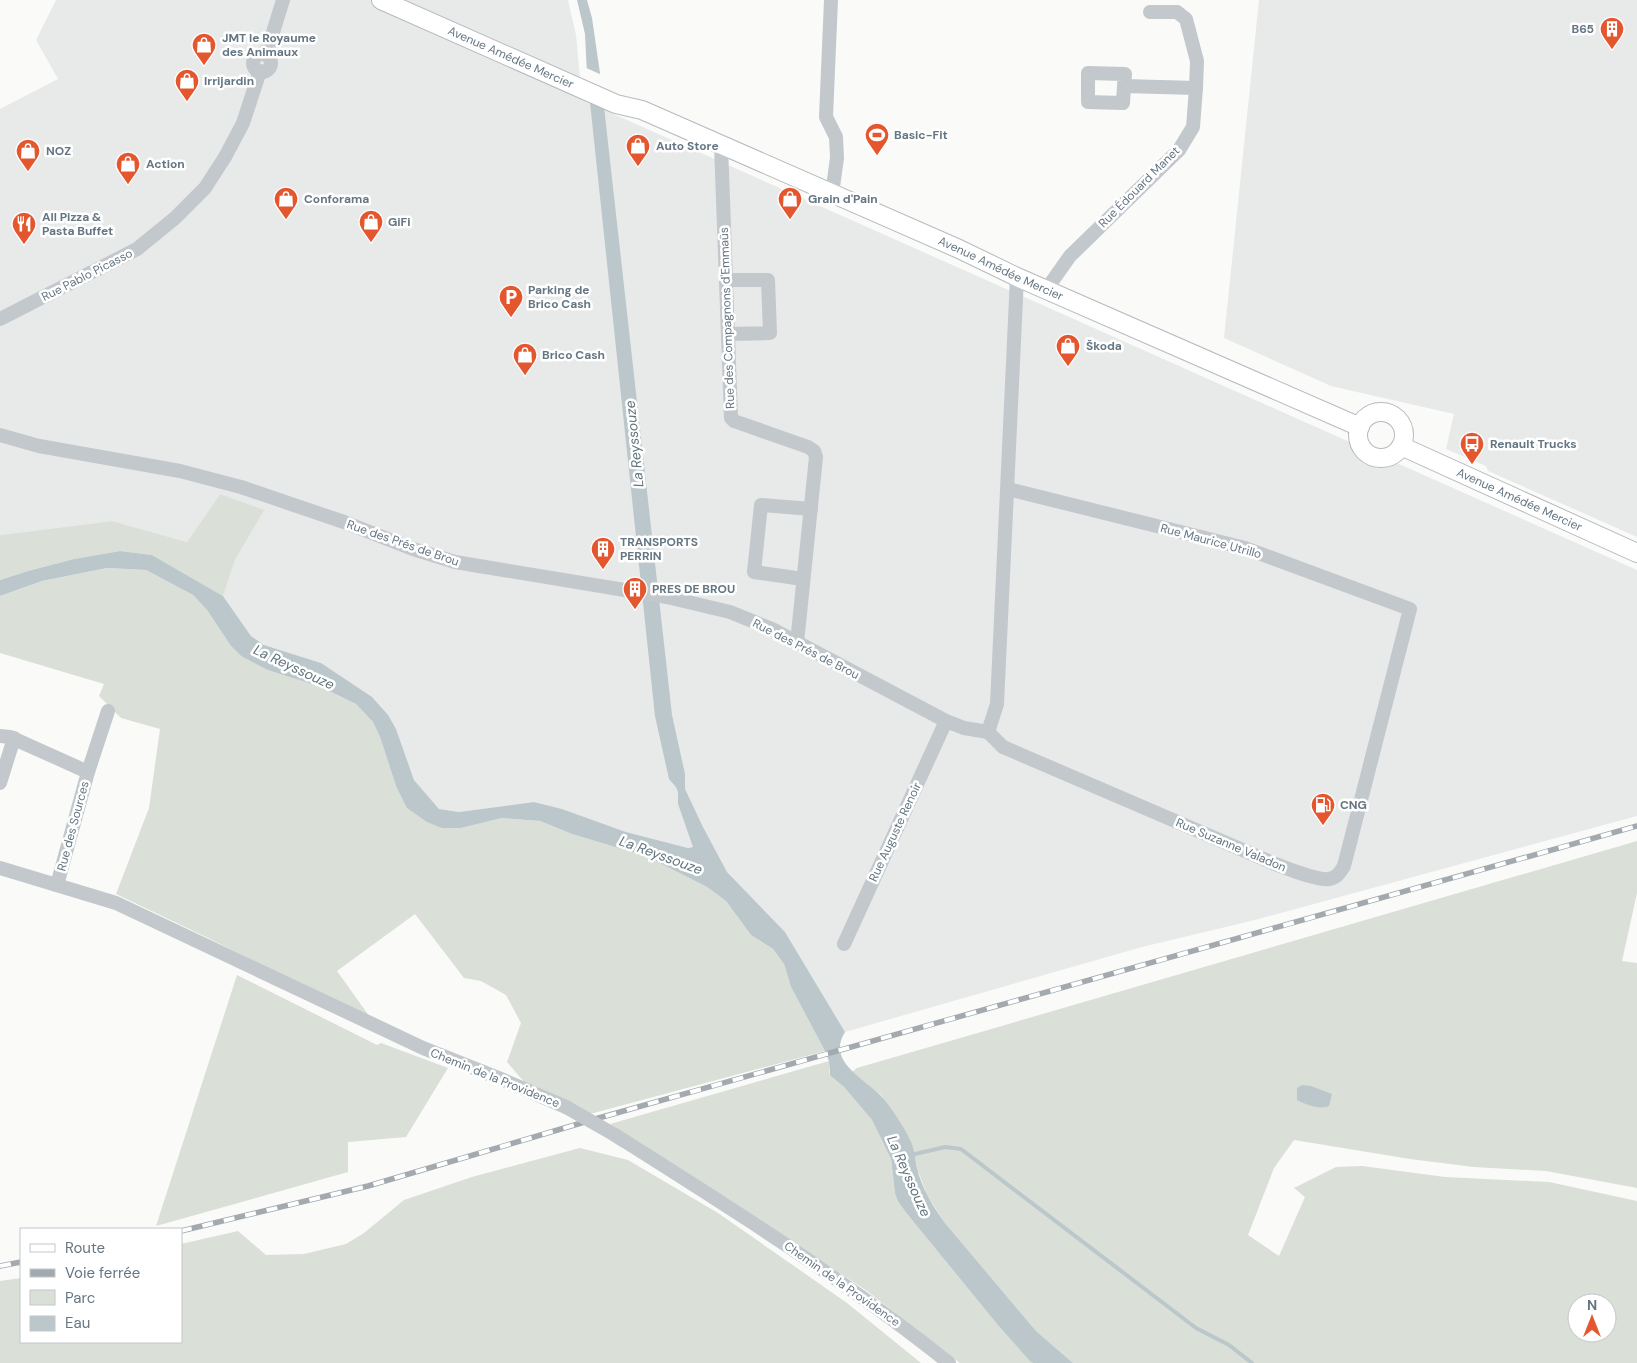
<svg xmlns="http://www.w3.org/2000/svg" width="1637" height="1363" viewBox="0 0 1637 1363" font-family="'DM Sans',sans-serif">
	<style>
		.built { fill: #e8e9e9 }
		.green { fill: #dadfd7; fill-rule: evenodd }
		.water { fill: #bbc7cb }
		.pier { fill: #fafaf8 }
		.lines { fill: none; stroke-linecap: round; stroke-linejoin: round }
		.stream { stroke: #bbc7cb; stroke-width: 4 }
		.major-casing { stroke: #b5babe; stroke-width: 20 }
		.minor { stroke: #c3c8cc; stroke-width: 14 }
		.major { stroke: #fff; stroke-width: 18 }
		.rail-casing { stroke: #a2aab0; stroke-width: 5.5 }
		.rail { stroke: #fff; stroke-width: 4; stroke-dasharray: 11; stroke-linecap: butt }
		.minor-bridge { stroke: #c3c8cc; stroke-width: 14 }
		.labels { text-anchor: middle; dominant-baseline: central; stroke-width: 5; stroke-linejoin: round; paint-order: stroke }
		.poi-label { font-size: 12px; font-weight: bold; fill: #657683; stroke: #fff; text-anchor: start }
		.street-label { font-size: 12px; fill: #657683; stroke: #fff }
		.water-label { font-size: 14px; font-style: italic; fill: #60757c; stroke: #fff }
	</style>
	<rect width="100%" height="100%" fill="#fafaf8"/>
	<!-- built -->
	<g class="built">
		<path d="M56 0H568L576 35 582 100 1637 570V816L1255 920 1142 947 845 1032 785 932 727 872 703 827 685 790 678 804 694 847 688 848 626 832 562 809 534 802 459 812 439 809 414 780 396 729 321 663 264 645 251 636 223 596 235 560 263 510 220 494 187 542 112 521 0 535V109L58 79 36 40Z"/>
		<path d="M1259 0H1637V537L1488 471 1486 466 1446 449 1454 414 1331 386 1224 338Z"/>
	</g>
	<!-- green -->
	<g class="green">
		<path d="M220 494 264 510 235 560 223 596 152 555 120 551 74 559 28 571 0 580V535L112 521 187 542Z"/>
		<path d="M107 568 146 570 193 595 207 610 231 646 241 656 319 686 356 704 373 722 380 737 396 786 461 828 502 818 540 821 572 834 648 857 707 887 726 901 751 935 773 949 784 964 791 987 825 1051 590 1114 525 1083 507 1062 521 1023 506 995 481 981 464 978 415 914 337 971 372 1020 204 936 116 894 149 808 160 729 121 718 99 696 104 684 0 653V596L42 581Z"/>
		<path d="M1637 841V893L1622 961 1637 963V1188L1546 1171 1474 1167 1410 1159 1294 1140 1274 1168 1248 1235 1279 1256 1305 1197 1294 1188 1336 1167 1362 1166 1445 1177 1549 1182 1637 1201V1363H1073L1036 1331 945 1223 927 1195 917 1168 913 1147 881 1095 852 1072 857 1068ZM1577 1303H1607V1333H1577Z"/>
		<path d="M237 975 377 1045 381 1043 448 1068 406 1137 348 1142V1172L156 1226Z"/>
		<path d="M829 1061V1073L844 1087 872 1120 891 1159 895 1193 908 1215 997 1324 1033 1363H960L867 1291 739 1206 610 1124Z"/>
		<path d="M580 1148 628 1160 718 1213 847 1303 921 1363H0V1281L21 1278V1342H181V1244L238 1231 266 1255 304 1254 346 1244 364 1233 404 1200 472 1177Z"/>
	</g>
	<!-- water -->
	<g class="water">
		<path d="M577 0H587L592 18 601 80 672 715 685 774V789L703 827 727 872 785 932 845 1032C824 1065 873 1081 887 1103 896 1115 905 1129 911 1142 915 1150 915 1160 917 1168 922 1189 933 1206 945 1223L1036 1331 1073 1363H1033L1030 1361 997 1324 908 1215 898 1201 895 1193 891 1159 872 1120 844 1087 830 1075 829 1061 825 1051 791 987 784 964 773 949 751 935 726 901 707 887 648 857 572 834 540 821 502 818 461 828H442L427 822 407 808 396 786 380 737 373 722 356 704 319 686 268 670 241 656 231 646 207 610 193 595 146 570 107 568 42 581 0 596V580L28 571 74 559 120 551 152 555 223 596 251 636 264 645 321 663 372 697 388 715 396 729 414 780 439 809 459 812 534 802 562 809 626 832 688 848 693 847 678 804V792L676 787 669 779 655 716 587 74 585 34Z"/>
		<path d="M1302 1085 1311 1086 1332 1094 1329 1106C1319 1110 1307 1105 1297 1100V1088Z"/>
	</g>
	<!-- pier -->
	<path class="pier" d="M584 67 602 75 606 110 588 102Z"/>
	<g class="lines">
		<!-- stream -->
		<path class="stream" d="M915 1154 945 1147 961 1149 1196 1328 1229 1345 1252 1363"/>
		<defs>
			<g id="major">
				<path id="s1" d="M381 0 616 104 642 110 959 249 1017 277 1360 427"/>
				<circle cx="1381" cy="435" r="23"/>
				<path id="s2" d="M1401 446 1637 553"/>
			</g>
		</defs>
		<!-- major casing -->
		<use href="#major" class="major-casing"/>
		<!-- minor -->
		<g class="minor">
			<path d="M831 0 826 117 836 137 837 158 832 194"/>
			<circle cx="262" cy="63" r="9"/>
			<path d="M266 55 283 0"/>
			<path d="M1124 86 1123 103 1088 102V73L1125 74 1124 86 1196 88"/>
			<path d="M721 145 731 418 734 421 808 447 814 451 816 457 797 643"/>
			<path d="M726 280H768L770 333 728 334"/>
			<path d="M1046 290 1070 256 1179 150 1193 127 1196 88 1197 61 1186 19 1177 12H1150"/>
			<path d="M0 319 137 249 175 218 205 188 225 157 243 123 260 71"/>
			<path d="M0 435 39 446 180 471 241 487 344 522 413 549 455 562 667 597 730 612 772 629 946 721 964 728 988 732 997 704 1017 277"/>
			<path d="M803 579 754 572 761 505 811 509"/>
			<path d="M988 732 1003 747 1275 864C1287 868 1317 881 1329 879 1337 878 1340 872 1344 866L1410 609 1245 548 1008 489"/>
			<path d="M0 736 10 737 88 772 57 885"/>
			<path d="M88 772 108 711"/>
			<path d="M0 783 14 738"/>
			<path d="M0 868 116 903 423 1048 501 1079 566 1107"/>
			<path d="M844 944 946 721"/>
			<path d="M615 1135C729 1207 844 1279 949 1363"/>
		</g>
		<!-- major -->
		<use href="#major" class="major"/>
		<defs>
			<g id="rail">
				<path d="M181 1231 368 1186 588 1121 1637 826"/>
				<path d="M0 1266 21 1262"/>
			</g>
		</defs>
		<!-- rail casing -->
		<use href="#rail" class="rail-casing"/>
		<!-- rail -->
		<use href="#rail" class="rail"/>
		<!-- minor-bridge -->
		<path class="minor-bridge" d="M566 1107 615 1135"/>
	</g>
	<!-- icons -->
	<defs>
		<symbol id="building-pin" viewBox="-11 -11 22 30"><path d="M0 17L-7.5 6A9.5 9.5 0 1 1 7.5 6Z" fill="#e4572e" stroke="#fff"/><path d="M-4-6H4V6H1V3H-1V6H-4ZM-2.5-4.3h1.7v1.8h-1.7ZM.8-4.3h1.7v1.8H.8ZM-2.5-1h1.7V.8h-1.7ZM.8-1h1.7V.8H.8Z" fill="#fff"/></symbol>
		<symbol id="shop-pin" viewBox="-11 -11 22 30"><path d="M0 17L-7.5 6A9.5 9.5 0 1 1 7.5 6Z" fill="#e4572e" stroke="#fff"/><path d="M-5-2.5h2.3a2.7 3.5 0 0 1 5.4 0H5L5.5 6h-11ZM-1.5-2.5h3a1.5 2.3 0 0 0-3 0Z" fill="#fff"/></symbol>
		<symbol id="stadium-pin" viewBox="-11 -11 22 30"><path d="M0 17L-7.5 6A9.5 9.5 0 1 1 7.5 6Z" fill="#e4572e" stroke="#fff"/><path d="M0-5a6.5 5 0 1 0 0 10a6.5 5 0 1 0 0-10ZM-3.5-1.8h7v3.6h-7Z" fill="#fff"/></symbol>
		<symbol id="restaurant-pin" viewBox="-11 -11 22 30"><path d="M0 17L-7.5 6A9.5 9.5 0 1 1 7.5 6Z" fill="#e4572e" stroke="#fff"/><path d="M-5-6h1v4h1v-4h1v4h1v-4h1v5L-1.5 .5V6h-2V.5L-5-1ZM5-6V6H3V1.5H1.5Q1.5-4 5-6Z" fill="#fff"/></symbol>
		<symbol id="parking-pin" viewBox="-11 -11 22 30"><path d="M0 17L-7.5 6A9.5 9.5 0 1 1 7.5 6Z" fill="#e4572e" stroke="#fff"/><path d="M-3.5-5.5H1a3.5 3.5 0 0 1 0 7H-1V5.5H-3.5ZM-1-3.4V-.6H.8a1.4 1.4 0 0 0 0-2.8Z" fill="#fff"/></symbol>
		<symbol id="bus-pin" viewBox="-11 -11 22 30"><path d="M0 17L-7.5 6A9.5 9.5 0 1 1 7.5 6Z" fill="#e4572e" stroke="#fff"/><path d="M-5-6H5V4H4V6H2V4H-2V6H-4V4H-5ZM-3.5-4V0h7V-4ZM-3.5 1.2v1.5H-2V1.2ZM2 1.2v1.5H3.5V1.2Z" fill="#fff"/></symbol>
		<symbol id="fuel-pin" viewBox="-11 -11 22 30"><path d="M0 17L-7.5 6A9.5 9.5 0 1 1 7.5 6Z" fill="#e4572e" stroke="#fff"/><path d="M-5.5-6h7V0h2V4h1.3V-2.5L3-4.5l.8-.8L6-3V5H2.5V1h-1V6h-7ZM-4.2-4.7v3.2H.2V-4.7Z" fill="#fff"/></symbol>
	</defs>
	<g fill-rule="evenodd">
		<use href="#building-pin" x="1598" y="15" width="28" height="38"/>
		<use href="#shop-pin" x="190" y="31" width="28" height="38"/>
		<use href="#shop-pin" x="173" y="67" width="28" height="38"/>
		<use href="#stadium-pin" x="863" y="121" width="28" height="38"/>
		<use href="#shop-pin" x="624" y="132" width="28" height="38"/>
		<use href="#shop-pin" x="14" y="137" width="28" height="38"/>
		<use href="#shop-pin" x="114" y="150" width="28" height="38"/>
		<use href="#shop-pin" x="272" y="185" width="28" height="38"/>
		<use href="#shop-pin" x="776" y="185" width="28" height="38"/>
		<use href="#shop-pin" x="357" y="208" width="28" height="38"/>
		<use href="#restaurant-pin" x="10" y="210" width="28" height="38"/>
		<use href="#parking-pin" x="497" y="283" width="28" height="38"/>
		<use href="#shop-pin" x="1054" y="332" width="28" height="38"/>
		<use href="#shop-pin" x="511" y="341" width="28" height="38"/>
		<use href="#bus-pin" x="1458" y="430" width="28" height="38"/>
		<use href="#building-pin" x="589" y="535" width="28" height="38"/>
		<use href="#building-pin" x="621" y="575" width="28" height="38"/>
		<use href="#fuel-pin" x="1309" y="791" width="28" height="38"/>
	</g>
	<g class="labels">
		<!-- poi labels -->
		<g class="poi-label">
			<text x="1594" y="29" text-anchor="end">B65</text>
			<text x="222" y="38">JMT le Royaume<tspan x="222" dy="14">des Animaux</tspan></text>
			<text x="204" y="81">Irrijardin</text>
			<text x="894" y="135">Basic-Fit</text>
			<text x="656" y="146">Auto Store</text>
			<text x="46" y="151">NOZ</text>
			<text x="146" y="164">Action</text>
			<text x="304" y="199">Conforama</text>
			<text x="808" y="199">Grain d'Pain</text>
			<text x="42" y="217">All Pizza &amp;<tspan x="42" dy="14">Pasta Buffet</tspan></text>
			<text x="388" y="222">GiFi</text>
			<text x="528" y="290">Parking de<tspan x="528" dy="14">Brico Cash</tspan></text>
			<text x="1086" y="346">Škoda</text>
			<text x="542" y="355">Brico Cash</text>
			<text x="1490" y="444">Renault Trucks</text>
			<text x="620" y="542">TRANSPORTS<tspan x="620" dy="14">PERRIN</tspan></text>
			<text x="652" y="589">PRES DE BROU</text>
			<text x="1340" y="805">CNG</text>
		</g>
		<!-- street labels -->
		<g class="street-label">
			<text stroke="none"><textPath href="#s1" startOffset="142">Avenue Amédée Mercier</textPath></text>
			<text transform="translate(1139 187) rotate(-45)">Rue Édouard Manet</text>
			<text stroke="none"><textPath href="#s1" startOffset="676">Avenue Amédée Mercier</textPath></text>
			<text transform="translate(87 275) rotate(-27)">Rue Pablo Picasso</text>
			<text transform="translate(727 318) rotate(-92)">Rue des Compagnons d'Emmaüs</text>
			<text stroke="none"><textPath href="#s2" startOffset="130">Avenue Amédée Mercier</textPath></text>
			<text transform="translate(1211 541) rotate(15)">Rue Maurice Utrillo</text>
			<text transform="translate(403 543) rotate(19)">Rue des Prés de Brou</text>
			<text transform="translate(806 649) rotate(27)">Rue des Prés de Brou</text>
			<text transform="translate(73 826) rotate(-75)">Rue des Sources</text>
			<text transform="translate(895 832) rotate(-65)">Rue Auguste Renoir</text>
			<text transform="translate(1231 845) rotate(23)">Rue Suzanne Valadon</text>
			<text transform="translate(495 1078) rotate(22)">Chemin de la Providence</text>
			<text transform="translate(842 1284) rotate(35)">Chemin de la Providence</text>
		</g>
		<!-- water labels -->
		<g class="water-label">
			<text transform="translate(634 444) rotate(-96)">La Reyssouze</text>
			<text transform="translate(294 667) rotate(25)">La Reyssouze</text>
			<text transform="translate(661 855) rotate(20)">La Reyssouze</text>
			<text transform="translate(909 1176) rotate(66)">La Reyssouze</text>
		</g>
	</g>
	<!-- legend -->
	<rect x="20" y="1228" width="162" height="115" fill="#ffffff" stroke="#c1c8cd"/>
	<rect x="30" y="1244" width="25" height="8" fill="#ffffff" stroke="#c1c8cd"/>
	<text x="65" y="1253" font-size="15" fill="#657683">Route</text>
	<rect x="30" y="1269" width="25" height="8" fill="#a2aab0" stroke="#c1c8cd"/>
	<text x="65" y="1278" font-size="15" fill="#657683">Voie ferrée</text>
	<rect x="30" y="1290" width="25" height="15" fill="#dadfd7" stroke="#c1c8cd"/>
	<text x="65" y="1303" font-size="15" fill="#657683">Parc</text>
	<rect x="30" y="1316" width="25" height="15" fill="#bbc7cb" stroke="#c1c8cd"/>
	<text x="65" y="1328" font-size="15" fill="#657683">Eau</text>
	<!-- north arrow -->
	<g transform="translate(1592 1318)"><circle r="24" fill="#ffffff" stroke="#c1c8cd"/>
	<path d="M0-4L9 19L0 12L-9 19Z" fill="#e4572e"/>
	<text y="-8" font-size="14" font-weight="bold" text-anchor="middle" fill="#657683">N</text>
	</g>
</svg>
